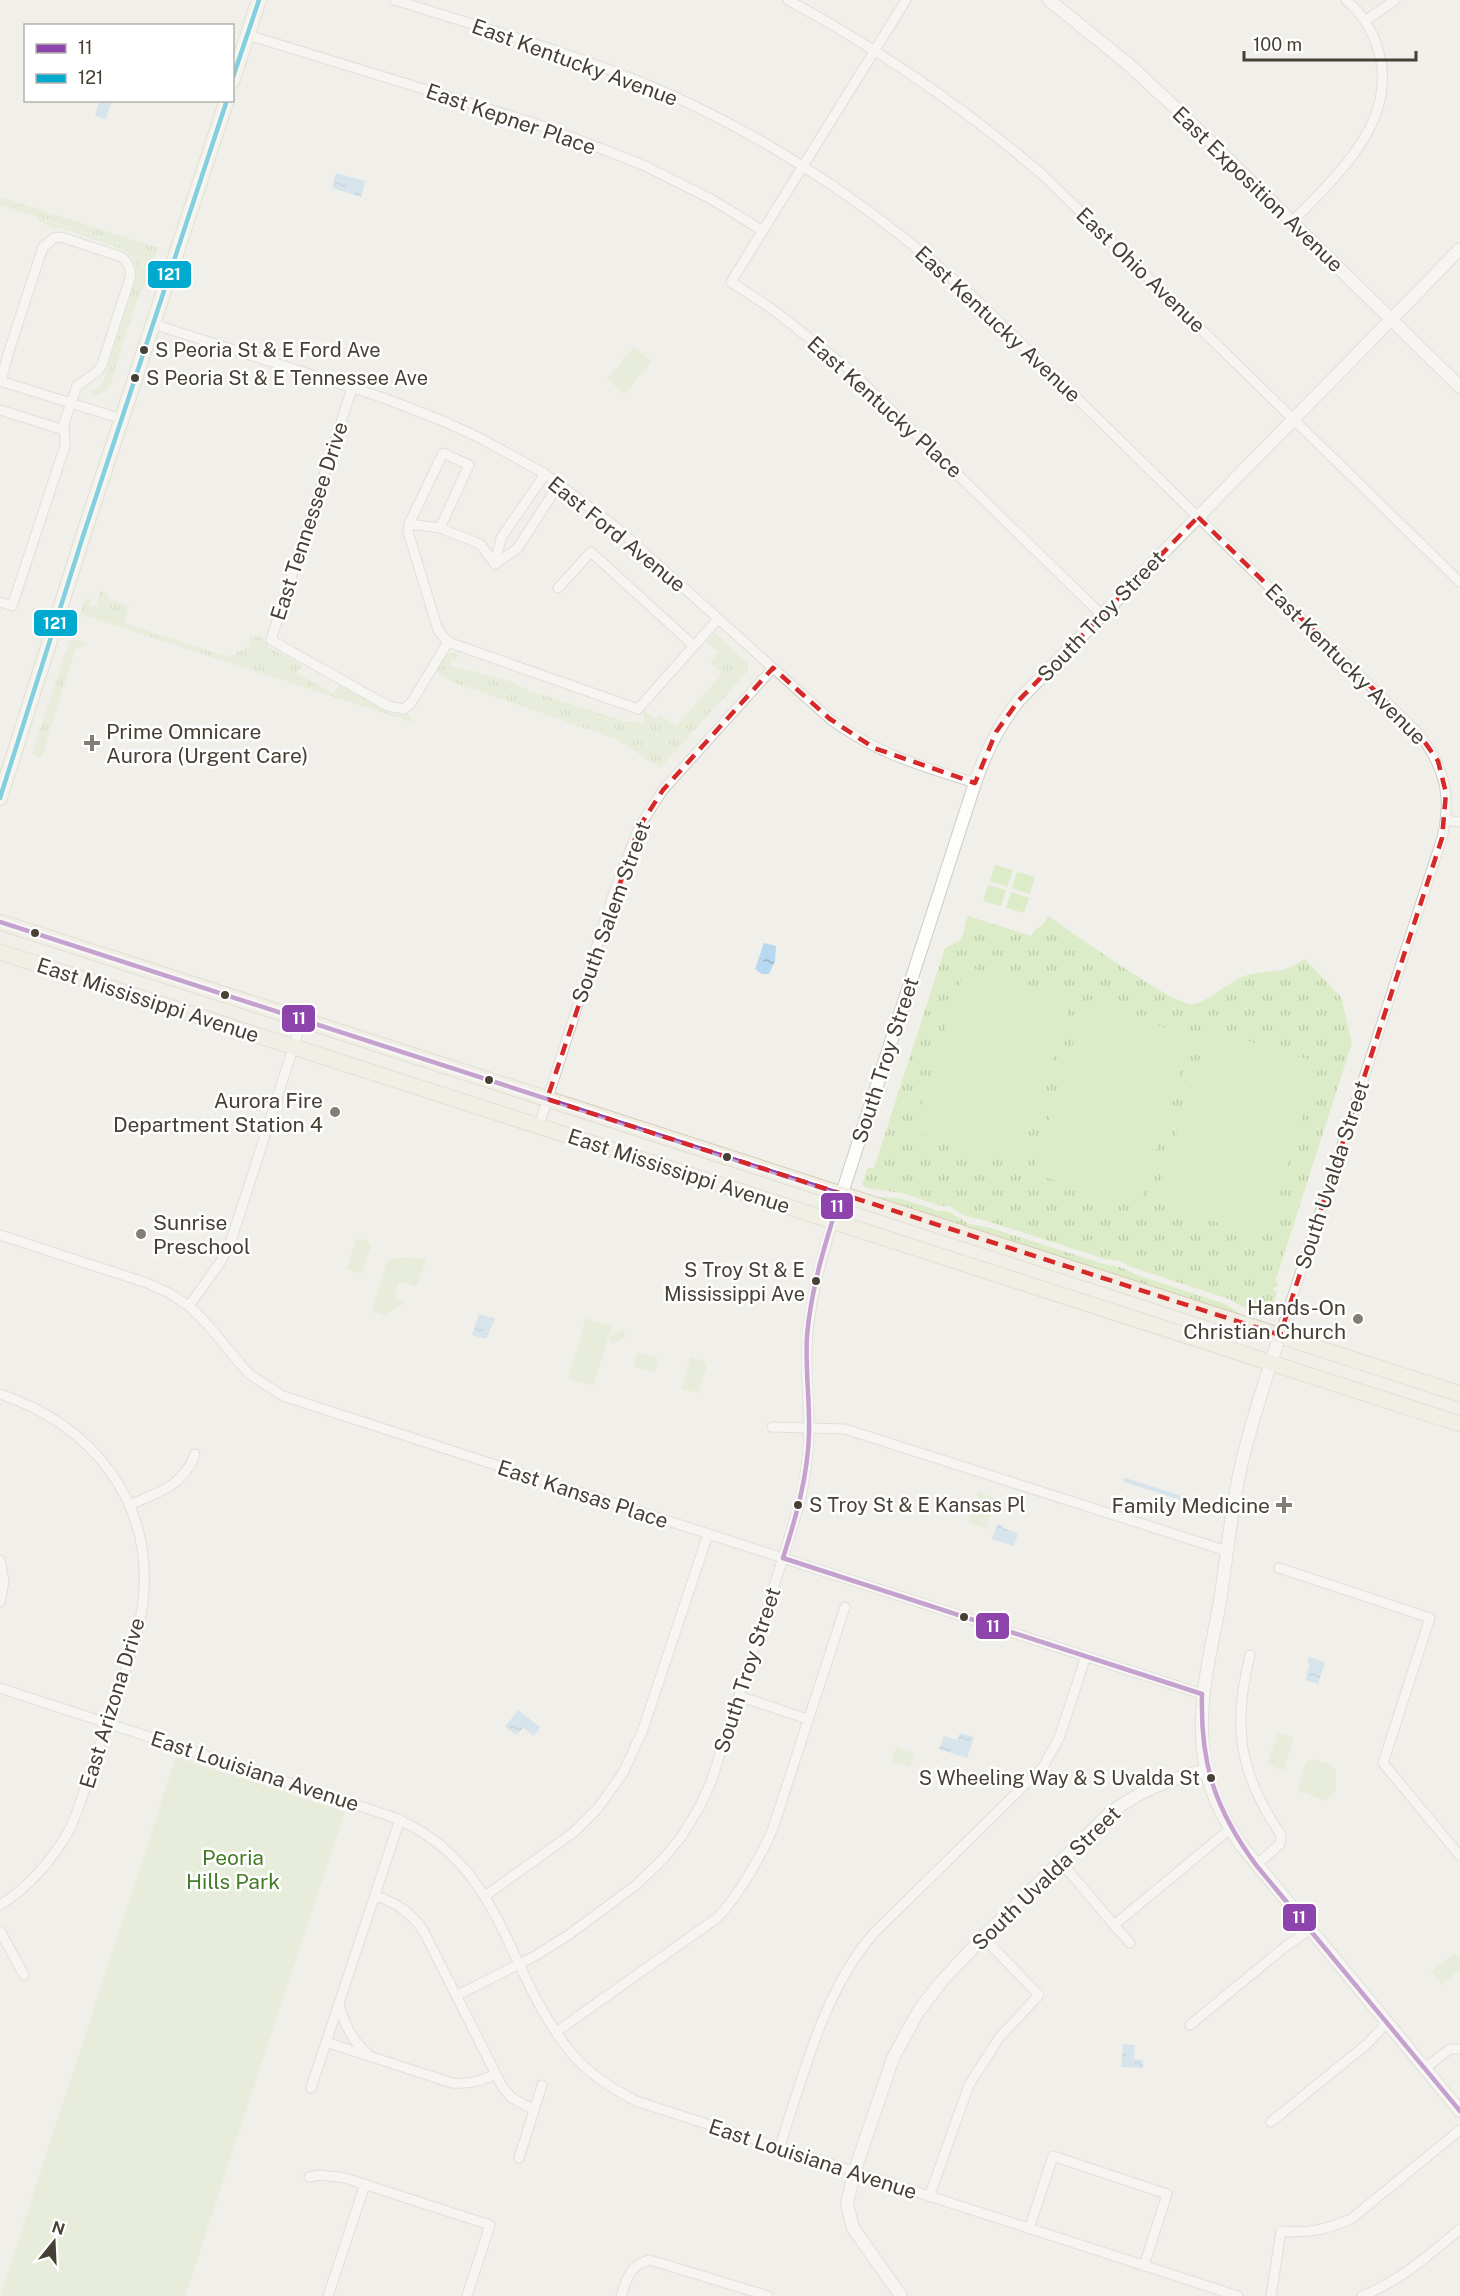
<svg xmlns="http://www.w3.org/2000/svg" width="1460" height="2296" viewBox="0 0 1460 2296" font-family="'Public Sans',sans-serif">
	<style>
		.grass { fill: url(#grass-tufts) }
		.park { fill: #dcecc8 }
		.water { fill: url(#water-ripples) }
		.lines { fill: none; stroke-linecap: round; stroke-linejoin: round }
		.stream { stroke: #b8d8f0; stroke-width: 4 }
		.minor-casing { stroke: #ceccc7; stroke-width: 11 }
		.tertiary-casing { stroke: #ceccc7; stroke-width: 14 }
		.secondary-casing { stroke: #d0ccc0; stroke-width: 16 }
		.primary-casing { stroke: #d3ccb6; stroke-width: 17 }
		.minor { stroke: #fdfdfc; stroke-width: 9 }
		.tertiary { stroke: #fdfdfc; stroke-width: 12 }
		.secondary { stroke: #f7f5ee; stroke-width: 14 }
		.primary { stroke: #f1ede3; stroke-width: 15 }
		.bus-1-casing { stroke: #fff; stroke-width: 9 }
		.bus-2-casing { stroke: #fff; stroke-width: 9 }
		.bus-1 { stroke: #8e44ad; stroke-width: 4.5 }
		.bus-2 { stroke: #00a9ce; stroke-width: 4.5 }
		.marked { fill: none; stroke: #d62828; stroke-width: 4.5; stroke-dasharray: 12 8; stroke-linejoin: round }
		.bus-dot { fill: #474135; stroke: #fff; stroke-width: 2 }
		.poi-dot { fill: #827e74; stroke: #fff; stroke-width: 2 }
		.labels { text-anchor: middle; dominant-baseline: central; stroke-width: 5; stroke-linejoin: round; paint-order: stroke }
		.bus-label { font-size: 20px; fill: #474135; stroke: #fff; text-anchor: start }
		.street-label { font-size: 21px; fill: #474135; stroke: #fff }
		.poi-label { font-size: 21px; fill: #474135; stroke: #fff; text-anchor: end }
		.park-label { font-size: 21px; fill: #437b26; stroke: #fff }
		.line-badge { stroke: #fff; stroke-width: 2 }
		.badge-label { font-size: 16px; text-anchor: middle; font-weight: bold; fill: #fff }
	</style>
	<defs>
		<pattern id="grass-tufts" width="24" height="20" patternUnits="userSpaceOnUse" patternTransform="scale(1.5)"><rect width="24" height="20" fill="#dcecc8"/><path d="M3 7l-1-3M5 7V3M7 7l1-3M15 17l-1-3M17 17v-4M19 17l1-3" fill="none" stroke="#beccac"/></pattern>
		<pattern id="water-ripples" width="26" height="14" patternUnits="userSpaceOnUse" patternTransform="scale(1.5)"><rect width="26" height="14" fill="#b8d8f0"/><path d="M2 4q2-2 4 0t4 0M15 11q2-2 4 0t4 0" fill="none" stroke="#97b1c3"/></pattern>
	</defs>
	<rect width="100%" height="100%" fill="#f0efea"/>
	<!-- grass -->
	<g class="grass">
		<path d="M0 197 158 248 147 280 134 309 109 389 98 395 91 393 90 390H94L102 385 136 272 134 261 127 251 61 228H53L34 217 139 249 0 205Z"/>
		<path d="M100 591 108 594 109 599 129 606 124 623 228 657 249 646 250 637 261 636 270 648 302 665 296 673 334 694 339 685 390 713 397 715 408 714 414 723 80 614 85 598 91 600 90 606H97Z"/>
		<path d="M715 633 748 663V671L660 768 618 740 453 682 440 675 437 671 442 655 446 651 458 655 456 661 451 660 450 665 512 682 525 689 623 721 645 723 643 709 655 719 660 715 676 726 722 674 710 662 719 652 706 641Z"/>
		<path d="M70 640 86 642 87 645 75 649 42 757 40 758 32 754Z"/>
		<path d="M968 916 1031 936C1034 928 1045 926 1048 916 1071 931 1172 1005 1192 1004 1205 1004 1229 982 1244 976 1269 968 1281 976 1305 959L1341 997 1352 1043 1276 1279 1278 1287H1274L1273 1290 1277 1292 1271 1315 1262 1318 1229 1299 1131 1267 1120 1261 1105 1259 987 1221 965 1216 949 1206H940L902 1193 866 1188 862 1185 867 1168H874L945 948 961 940Z"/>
		<path d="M877 1197 899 1198 939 1211H948L969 1224 991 1228 1103 1264 1120 1267 1137 1275 1225 1304 1244 1316 969 1227 968 1224 967 1226Z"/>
	</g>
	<!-- park -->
	<g class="park">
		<path d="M634 347 652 362 624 394 607 379Z"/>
		<path d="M995 865 1013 870 1007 887 990 881Z"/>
		<path d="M1017 872 1035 877 1030 894 1012 888Z"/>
		<path d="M988 885 1006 890 1001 906 983 901Z"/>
		<path d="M1011 892 1029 898 1024 913 1006 908Z"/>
		<path d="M966 966 1072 999 1018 1165 913 1132Z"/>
		<path d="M1086 1003 1192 1036 1138 1207 1032 1173Z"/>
		<path d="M1209 1029 1319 1063 1266 1237 1155 1203Z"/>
		<path d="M357 1238 372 1243 362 1274 347 1269Z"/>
		<path d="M401 1257 426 1259 417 1287 400 1281 394 1295 403 1303 384 1316 372 1311 387 1261Z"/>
		<path d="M586 1318 612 1326 609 1337 623 1329 626 1336 612 1344 608 1338 593 1386 568 1378Z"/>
		<path d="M638 1352 659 1359 655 1373 633 1366Z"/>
		<path d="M691 1357 708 1363 698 1393 681 1388Z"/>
		<path d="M978 1492 995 1498 986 1529 968 1523Z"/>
		<path d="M1278 1733 1294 1738 1284 1770 1267 1764Z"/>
		<path d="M896 1747 915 1754 910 1767 891 1761Z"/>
		<path d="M176 1757 345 1812 185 2296H0Z"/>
		<path d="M1313 1759 1332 1765 1336 1772V1790L1326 1801 1297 1790 1306 1762Z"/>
		<path d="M1454 1953 1460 1959V1969L1442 1985 1431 1972Z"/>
	</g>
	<!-- water -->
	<g class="water">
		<path d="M99 101H112L106 119 95 116Z"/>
		<path d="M336 173 365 181 361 197 332 188Z"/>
		<path d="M764 943 776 946 775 961 769 974H762L755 969Z"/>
		<path d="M479 1314 495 1319 486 1339 472 1335Z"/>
		<path d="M997 1524 1003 1526 1002 1528 1018 1533 1014 1546 992 1539Z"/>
		<path d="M1309 1657 1325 1662 1318 1684 1305 1680 1310 1664 1307 1663Z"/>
		<path d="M518 1710 540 1727 534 1736 523 1728 517 1735 505 1727Z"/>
		<path d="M960 1733 974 1737 967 1758 939 1749 944 1736 957 1740Z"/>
		<path d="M1123 2044 1135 2045 1134 2059 1143 2060V2068L1121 2067Z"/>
	</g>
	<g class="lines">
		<!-- stream -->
		<path class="stream" d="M1125 1480 1200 1504"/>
		<defs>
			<g id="minor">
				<path d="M395 0C486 29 581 55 669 94 786 147 885 216 980 303L1419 734C1445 768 1452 796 1442 838L1280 1335"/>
				<path d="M788 0C882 51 964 107 1045 177L1460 582"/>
				<path d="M906 0 731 282 772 309 850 370 1102 615"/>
				<path d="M1365 21 1395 0"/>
				<path d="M248 35 534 123 597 147 643 165 711 199 763 231"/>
				<path d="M1292 222C1336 176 1400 121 1378 49 1372 30 1362 13 1346 0"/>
				<path d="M153 324 381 397 443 421 482 439 545 474 616 527 830 719C879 755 919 765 975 783"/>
				<path d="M0 381 122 419"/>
				<path d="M352 388 271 640 388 706 404 709 411 703 448 642"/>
				<path d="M0 410 64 430"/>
				<path d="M409 524 440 528 480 544 495 564"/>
				<path d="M440 528 469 465 443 453 409 524 408 532 438 630 448 642 638 709 718 619"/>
				<path d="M495 564 517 549 559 484"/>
				<path d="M495 564 501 538 545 474"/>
				<path d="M558 588 591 552 694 646"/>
				<path d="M0 602 12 606 65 446 64 423 77 386 98 371 102 365 130 278C132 269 128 263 122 257L61 237 54 238 43 247 8 354 1 381"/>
				<path d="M1446 820 1460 822"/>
				<path d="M539 1126 613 895 639 827 663 790 773 668"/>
				<path d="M0 1235 147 1283 169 1293 189 1306 208 1325 249 1374 283 1396 1202 1694"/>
				<path d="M189 1306 221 1261 232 1238 302 1020"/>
				<path d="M0 1394C92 1425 154 1501 143 1601 139 1639 123 1675 111 1711 98 1750 86 1789 71 1827 53 1859 31 1886 0 1905"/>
				<path d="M772 1427 845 1429 1227 1551"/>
				<path d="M129 1505C157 1493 184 1486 195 1454"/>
				<path d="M0 1560 4 1581 0 1602"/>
				<path d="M1279 1568 1430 1618 1383 1763 1460 1856"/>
				<path d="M1250 1655C1232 1728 1239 1773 1281 1835L1280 1844 1256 1865"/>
				<path d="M0 1688 387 1815C505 1859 503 1972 573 2055 590 2075 613 2089 636 2101L1238 2296"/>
				<path d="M739 1696 807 1719"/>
				<path d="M1060 1861 1114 1925 1230 1829"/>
				<path d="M375 1896C396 1902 410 1912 423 1930L503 2088 512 2098 534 2110"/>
				<path d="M485 1896 574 1832 598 1808 623 1773 642 1732 708 1534"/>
				<path d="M1114 1925 1130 1943"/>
				<path d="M0 1931 24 1975"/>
				<path d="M456 1996 535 1956 567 1936 636 1885 663 1859 682 1836 700 1806 711 1782 783 1558 801 1498C806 1474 809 1450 809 1425 808 1399 806 1373 807 1347 809 1303 820 1263 833 1221"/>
				<path d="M339 2004C343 2021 352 2041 367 2053"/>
				<path d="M1190 2025 1286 1946 1310 1930"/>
				<path d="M556 2032 717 1918C737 1898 762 1855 773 1828L845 1607"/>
				<path d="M326 2042 452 2083C468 2084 480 2082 495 2074"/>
				<path d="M1425 2068 1450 2049H1460"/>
				<path d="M311 2088 400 1819"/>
				<path d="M1271 2122 1367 2044 1387 2023"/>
				<path d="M779 2149C803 2077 823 1991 874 1933L1043 1767 1059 1738 1086 1656"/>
				<path d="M519 2158 542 2085"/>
				<path d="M309 2177 320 2175 345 2178 490 2225 467 2296"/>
				<path d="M929 2197 969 2085 999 2038 1039 1995 983 1937"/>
				<path d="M1029 2229 1053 2156 1167 2194 1144 2266"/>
				<path d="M328 2296 365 2184"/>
				<path d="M621 2296C627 2278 630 2264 650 2260L768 2296"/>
				<path d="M1271 2296 1281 2231C1307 2234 1328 2229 1351 2219L1460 2130"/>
				<path d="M1362 2296C1400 2281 1429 2255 1460 2229"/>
			</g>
			<g id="tertiary">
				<path d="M1049 0 1127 63 1182 114 1460 387"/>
				<path d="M833 1221 975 783C986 751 999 724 1020 699L1460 249"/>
				<path d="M1280 1335C1266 1378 1251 1422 1241 1466 1231 1510 1227 1556 1220 1601 1211 1653 1196 1704 1204 1758 1208 1789 1223 1819 1241 1845L1460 2111"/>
				<path d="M901 2296 853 2228 847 2204 854 2173 893 2058 918 2012 940 1983 983 1937 1108 1815C1138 1791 1169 1779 1206 1770"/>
			</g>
			<g id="secondary">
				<path d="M232 82 259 0"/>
				<path d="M0 798 84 533 227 100"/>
			</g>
			<g id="primary">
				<path d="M0 922 1460 1394"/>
				<path d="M0 952 1460 1424"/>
			</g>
		</defs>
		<!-- minor casing -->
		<use href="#minor" class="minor-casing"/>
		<!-- tertiary casing -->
		<use href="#tertiary" class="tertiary-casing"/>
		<!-- secondary casing -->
		<use href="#secondary" class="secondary-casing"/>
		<!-- primary casing -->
		<use href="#primary" class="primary-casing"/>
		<!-- minor -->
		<use href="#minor" class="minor"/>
		<!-- tertiary -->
		<use href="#tertiary" class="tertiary"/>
		<!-- secondary -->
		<use href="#secondary" class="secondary"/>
		<!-- primary -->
		<use href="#primary" class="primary"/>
		<defs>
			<g id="bus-1">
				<path d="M0 922 841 1194C826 1240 811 1288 807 1336 805 1369 810 1401 809 1433 808 1476 796 1517 783 1558"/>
				<path d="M783 1558 1202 1694"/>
				<path d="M1202 1694C1200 1764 1215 1809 1256 1865L1460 2111"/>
			</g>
			<g id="bus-2">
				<path d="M232 80 259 0"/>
				<path d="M0 798 84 533 227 100"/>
			</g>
		</defs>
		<!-- bus-1 casing -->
		<use href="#bus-1" class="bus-1-casing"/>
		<!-- bus-2 casing -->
		<use href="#bus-2" class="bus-2-casing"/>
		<!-- bus-1 -->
		<use href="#bus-1" class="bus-1"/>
		<!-- bus-2 -->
		<use href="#bus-2" class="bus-2"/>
	</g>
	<!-- marked area -->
	<path d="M0 0H1460V2296H0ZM1198 517 1419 734 1438 761 1446 793 1442 838 1280 1335 547 1099 639 827 663 790 773 668 830 719 874 748 975 783 996 732 1019 700Z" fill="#f0efea" fill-opacity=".55" fill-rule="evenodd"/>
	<path class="marked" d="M1198 517 1419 734 1438 761 1446 793 1442 838 1280 1335 547 1099 639 827 663 790 773 668 830 719 874 748 975 783 996 732 1019 700Z"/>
	<!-- markers -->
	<g class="bus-dot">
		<circle cx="144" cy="350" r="5"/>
		<circle cx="135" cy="378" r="5"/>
		<circle cx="35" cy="933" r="5"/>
		<circle cx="225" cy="995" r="5"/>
		<circle cx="489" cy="1080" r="5"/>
		<circle cx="727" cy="1157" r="5"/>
		<circle cx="816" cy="1281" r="5"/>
		<circle cx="798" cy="1505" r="5"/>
		<circle cx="964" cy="1617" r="5"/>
		<circle cx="1211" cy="1778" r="5"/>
	</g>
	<g class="poi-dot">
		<path d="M89 734h6v6h6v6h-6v6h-6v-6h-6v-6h6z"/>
		<circle cx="335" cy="1112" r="6"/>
		<circle cx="141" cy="1234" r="6"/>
		<circle cx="1358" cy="1319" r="6"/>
		<path d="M1281 1496h6v6h6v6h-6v6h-6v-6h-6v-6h6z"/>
	</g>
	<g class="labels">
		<!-- bus labels -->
		<g class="bus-label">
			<text x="155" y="350">S Peoria St &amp; E Ford Ave</text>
			<text x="146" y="378">S Peoria St &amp; E Tennessee Ave</text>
			<text x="805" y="1270" text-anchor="end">S Troy St &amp; E<tspan x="805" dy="24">Mississippi Ave</tspan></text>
			<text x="809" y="1505">S Troy St &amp; E Kansas Pl</text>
			<text x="1200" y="1778" text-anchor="end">S Wheeling Way &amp; S Uvalda St</text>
		</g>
		<!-- street labels -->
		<g class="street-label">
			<text transform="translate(575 62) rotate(20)">East Kentucky Avenue</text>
			<text transform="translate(511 119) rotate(19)">East Kepner Place</text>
			<text transform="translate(1258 189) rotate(44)">East Exposition Avenue</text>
			<text transform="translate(1141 270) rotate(44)">East Ohio Avenue</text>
			<text transform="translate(998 324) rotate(43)">East Kentucky Avenue</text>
			<text transform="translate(885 407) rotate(42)">East Kentucky Place</text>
			<text transform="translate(309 521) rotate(-72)">East Tennessee Drive</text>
			<text transform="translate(617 534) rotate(39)">East Ford Avenue</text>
			<text transform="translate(1101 616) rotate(-46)">South Troy Street</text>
			<text transform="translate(1346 664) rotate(45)">East Kentucky Avenue</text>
			<text transform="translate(611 912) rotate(-70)">South Salem Street</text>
			<text transform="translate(148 1000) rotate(18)">East Mississippi Avenue</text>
			<text transform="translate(885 1060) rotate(-72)">South Troy Street</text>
			<text transform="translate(679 1171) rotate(18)">East Mississippi Avenue</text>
			<text transform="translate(1332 1175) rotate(-72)">South Uvalda Street</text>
			<text transform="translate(583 1494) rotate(18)">East Kansas Place</text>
			<text transform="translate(747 1670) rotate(-72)">South Troy Street</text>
			<text transform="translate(112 1703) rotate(-73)">East Arizona Drive</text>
			<text transform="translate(255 1771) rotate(18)">East Louisiana Avenue</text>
			<text transform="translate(1046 1878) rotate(-44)">South Uvalda Street</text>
			<text transform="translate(813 2159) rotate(18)">East Louisiana Avenue</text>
		</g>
		<!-- poi labels -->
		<g class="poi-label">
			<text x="106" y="731" text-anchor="start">Prime Omnicare<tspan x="106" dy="24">Aurora (Urgent Care)</tspan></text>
			<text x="323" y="1100">Aurora Fire<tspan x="323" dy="24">Department Station 4</tspan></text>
			<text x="153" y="1222" text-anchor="start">Sunrise<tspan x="153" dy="24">Preschool</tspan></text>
			<text x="1346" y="1307">Hands-On<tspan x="1346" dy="24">Christian Church</tspan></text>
			<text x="1270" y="1505">Family Medicine</text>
		</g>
		<!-- park labels -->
		<g class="park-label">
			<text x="233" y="1857">Peoria<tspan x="233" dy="24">Hills Park</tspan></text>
		</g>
	</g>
	<g class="line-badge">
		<rect x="147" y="260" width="45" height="29" rx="6" fill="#00a9ce"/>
		<rect x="33" y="609" width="45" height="28" rx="6" fill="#00a9ce"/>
		<rect x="281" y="1004" width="35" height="29" rx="6" fill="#8e44ad"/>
		<rect x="820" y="1192" width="34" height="28" rx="6" fill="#8e44ad"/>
		<rect x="975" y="1612" width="35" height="28" rx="6" fill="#8e44ad"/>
		<rect x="1282" y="1903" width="35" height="29" rx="6" fill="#8e44ad"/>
	</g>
	<g class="badge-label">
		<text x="169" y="280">121</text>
		<text x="55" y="629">121</text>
		<text x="299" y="1024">11</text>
		<text x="837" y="1212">11</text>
		<text x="993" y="1632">11</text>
		<text x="1299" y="1923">11</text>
	</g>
	<!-- legend -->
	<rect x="24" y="24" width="210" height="78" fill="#ffffff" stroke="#b5b3ae" stroke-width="1.5"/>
	<rect x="36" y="44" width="30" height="9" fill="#8e44ad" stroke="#b5b3ae" stroke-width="1.5"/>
	<text x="78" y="54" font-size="18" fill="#474135">11</text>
	<rect x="36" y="74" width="30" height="9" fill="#00a9ce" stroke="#b5b3ae" stroke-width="1.5"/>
	<text x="78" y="84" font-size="18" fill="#474135">121</text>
	<!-- north arrow -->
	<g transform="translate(54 2242) rotate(18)" stroke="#ffffff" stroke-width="4.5" paint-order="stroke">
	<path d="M0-4.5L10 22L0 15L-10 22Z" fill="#474135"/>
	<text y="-9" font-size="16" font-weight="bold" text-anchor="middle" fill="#474135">N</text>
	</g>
	<!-- scale -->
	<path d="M1244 51v9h172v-9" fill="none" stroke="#474135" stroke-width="3"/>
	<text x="1253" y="51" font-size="18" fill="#474135" stroke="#ffffff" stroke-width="4.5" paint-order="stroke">100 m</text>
</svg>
